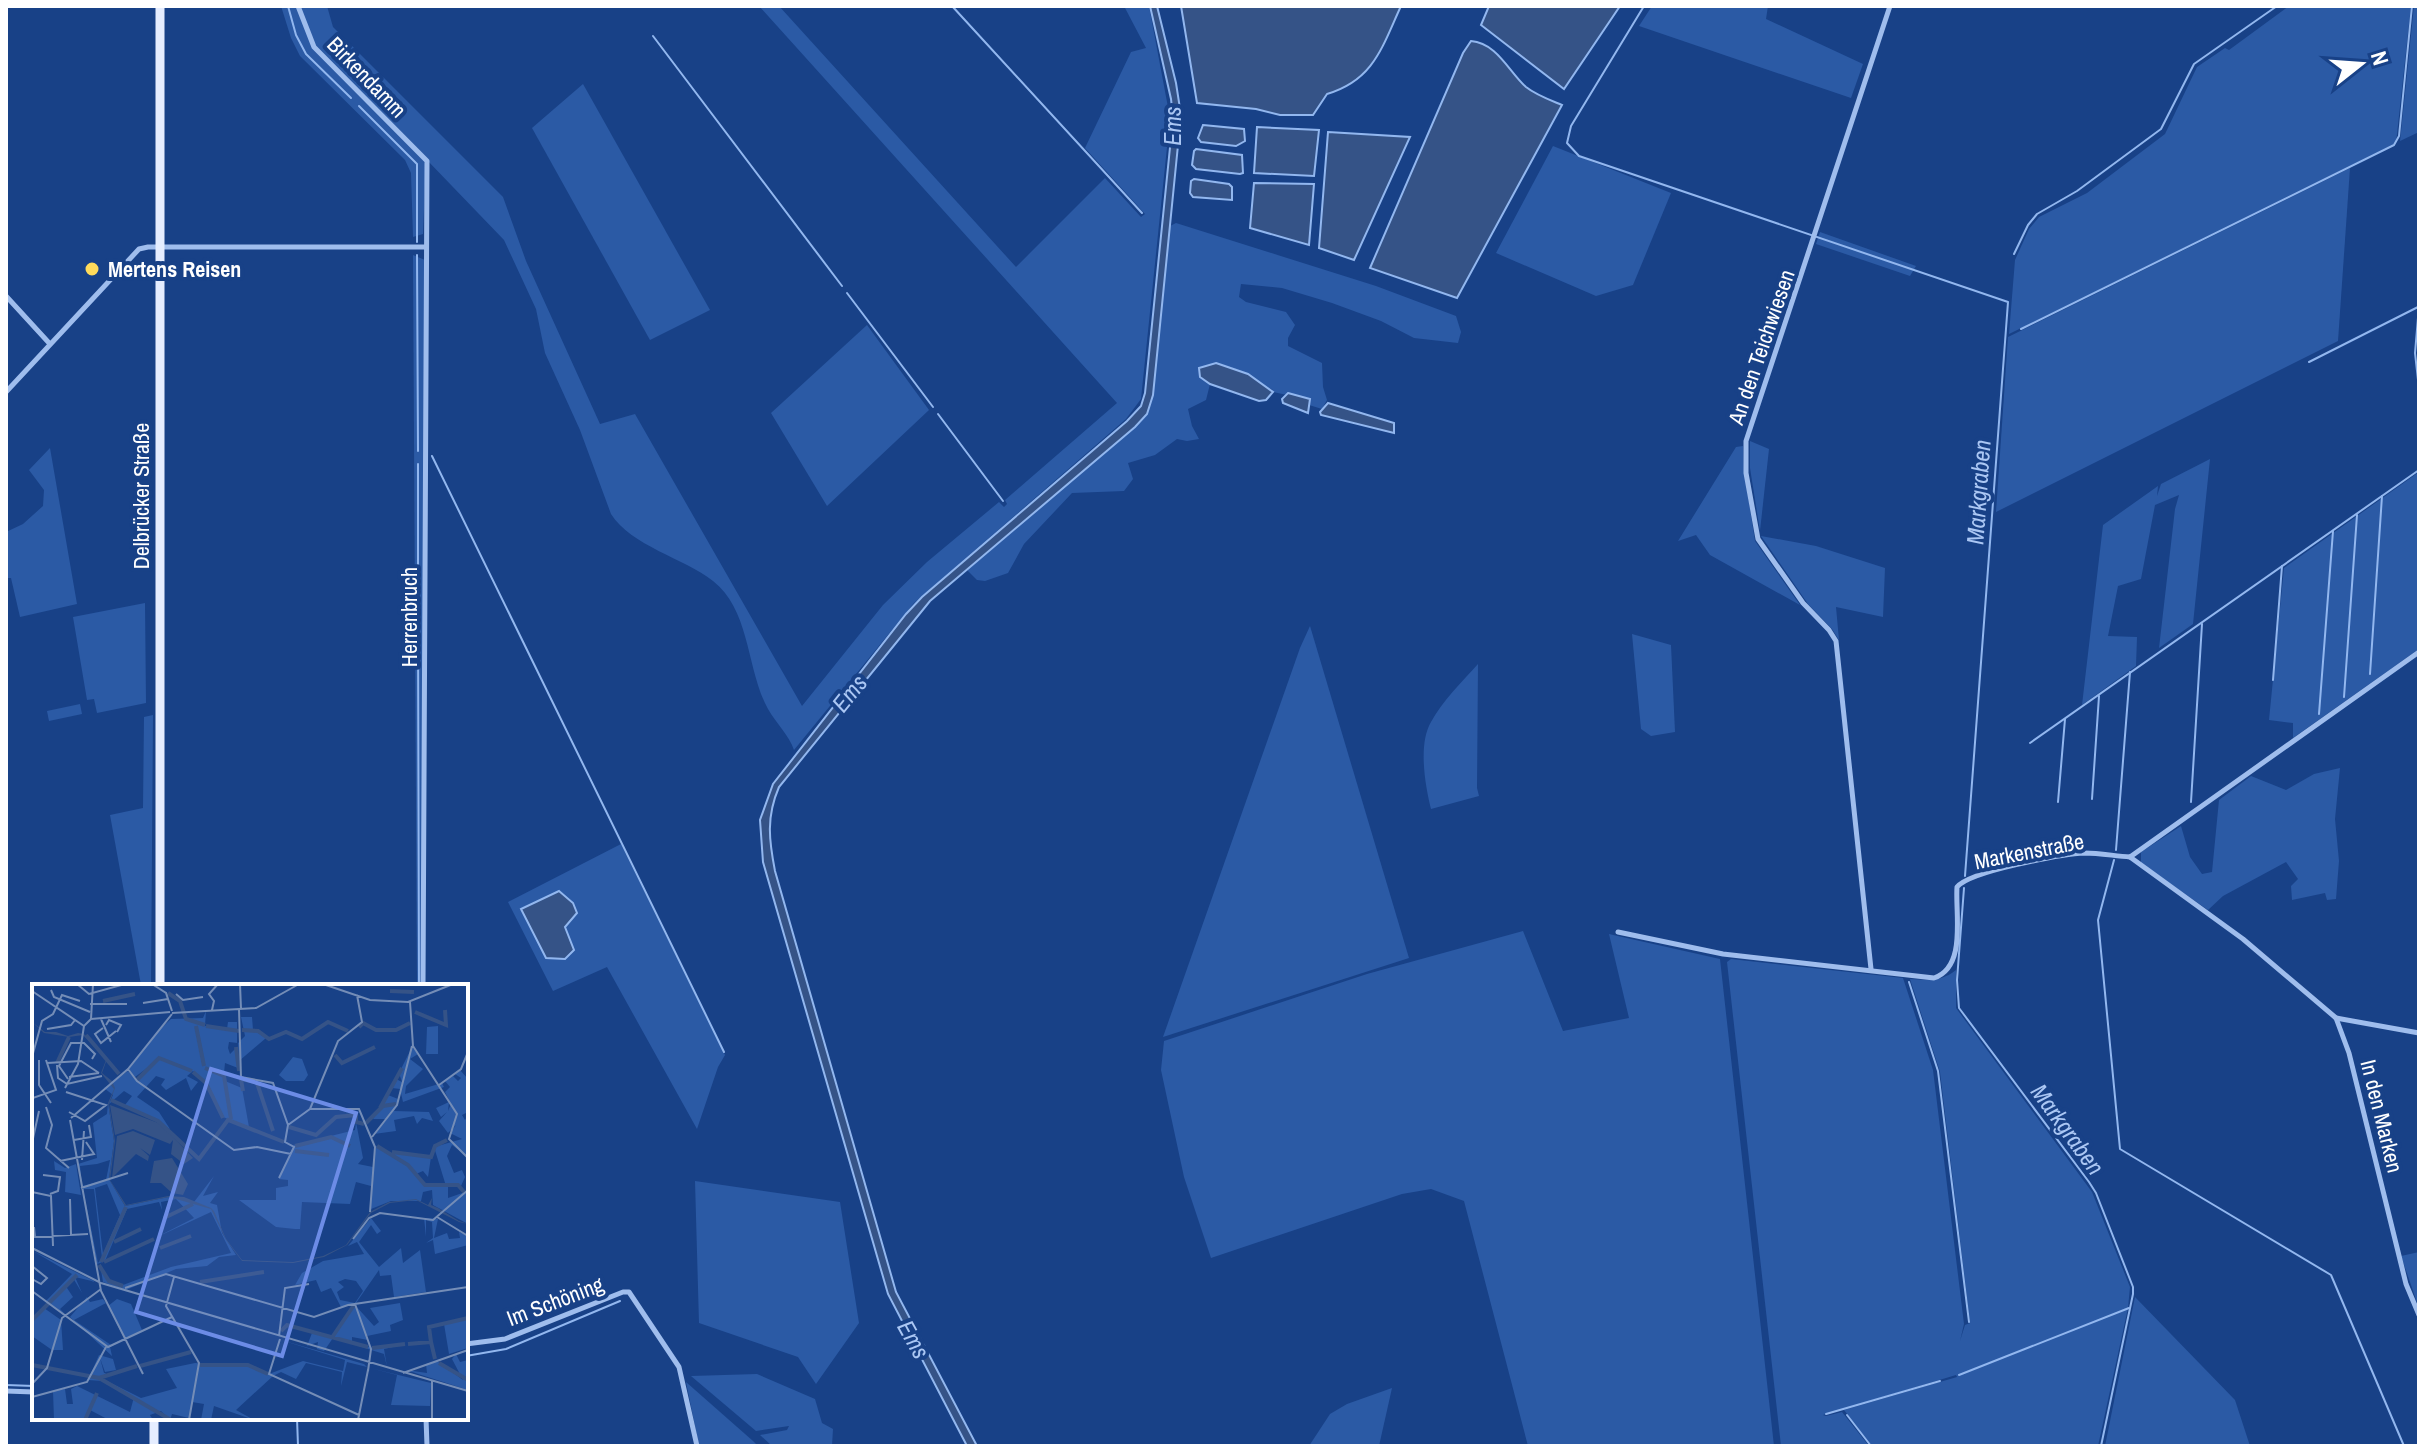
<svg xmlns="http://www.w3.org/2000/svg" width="2425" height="1452" viewBox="0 0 2425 1452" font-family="'Archivo Narrow',sans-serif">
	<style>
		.green { fill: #2b5aa5 }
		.water { fill: #355387; stroke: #92b7ef; stroke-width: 2 }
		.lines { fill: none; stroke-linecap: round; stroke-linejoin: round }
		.stream { stroke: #92b7ef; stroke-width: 2 }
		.street { stroke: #9fbded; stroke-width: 5 }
		.primary { stroke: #e5edff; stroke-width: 9 }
		.poi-dot { fill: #ffdb5b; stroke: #184187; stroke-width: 3 }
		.labels { text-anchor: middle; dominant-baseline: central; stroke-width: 8; stroke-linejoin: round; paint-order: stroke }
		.street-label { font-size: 22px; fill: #fff; stroke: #184187 }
		.poi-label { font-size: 22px; font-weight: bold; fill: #fff; stroke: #184187; text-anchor: start }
		.water-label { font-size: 24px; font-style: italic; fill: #abc7f4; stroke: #184187 }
		.inset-river { fill: none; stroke: #355387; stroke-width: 4 }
		.inset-road { fill: none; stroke: #748db7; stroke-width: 2 }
		.view { fill: #6c8ce6; fill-opacity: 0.15; stroke: #6c8ce6; stroke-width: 4 }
		.inset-edge { fill: none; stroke: #fff; stroke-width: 4 }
	</style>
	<rect width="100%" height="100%" fill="#184187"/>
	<!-- green -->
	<g class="green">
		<path d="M281 6H327L333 27 503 197 526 261 600 424 635 414 802 706 883 605 927 562 999 502 1004 507 1007 504 1005 500 1117 403 759 6H779L1016 267 1105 178 1141 217 1145 214 1085 148 1131 52 1146 48 1124 6H1149L1170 118 1141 399 1126 419 914 603 794 750C789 735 776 723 768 709 746 669 751 611 713 581 684 558 631 546 611 514L580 430 545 353 536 309 504 240 426 159 423 234 413 237 411 173 405 160 300 56 291 38Z"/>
		<path d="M1652 6H1768L1766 19 1863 64 1851 98 1639 26Z"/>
		<path d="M2289 6H2411L2396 143 2009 334 2015 260 2029 229 2039 217 2087 193 2165 134 2197 67 2225 48 2229 50Z"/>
		<path d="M2414 6H2419V132L2400 141Z"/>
		<path d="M583 84 710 310 650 340 532 128Z"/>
		<path d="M1553 146 1671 193 1633 285 1596 296 1496 253Z"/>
		<path d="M2350 168 2338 341 1996 512 2008 337Z"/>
		<path d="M1176 223 1376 286 1456 316 1461 332 1458 343 1414 338 1381 321 1332 303 1282 288 1241 284 1239 297 1246 302 1286 312 1295 325 1288 338V346L1322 363 1323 387 1327 400 1322 409 1309 405V399C1296 396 1286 395 1273 392L1272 389 1200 377 1210 384 1206 400 1188 409 1192 426 1199 439 1187 441 1177 439 1155 455 1128 463 1133 479 1124 491 1072 493 1024 544 1008 573 985 581 977 580 967 570 1135 427 1147 414 1153 394 1170 226Z"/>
		<path d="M1820 232 1916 266 1910 276 1816 244Z"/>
		<path d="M413 255 425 260 422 986H417Z"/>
		<path d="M867 325 929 410 827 506 771 413Z"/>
		<path d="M1750 441 1769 449 1760 531 1750 468Z"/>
		<path d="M1743 446 1744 470 1755 541 1800 605 1710 555 1696 535 1678 541 1736 447Z"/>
		<path d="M50 448 77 604 20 617 11 578H6V532L23 524 43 506 44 490 29 470Z"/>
		<path d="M2210 459 2193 624 2159 648 2175 509 2179 495 2155 505 2141 579 2118 586 2108 636 2137 637 2136 666 2082 705 2103 525 2158 486 2157 496 2161 484Z"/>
		<path d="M2419 472V649L2293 738V723L2269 720 2284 568Z"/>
		<path d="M1761 536 1816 546 1885 568 1883 617 1836 607 1839 640 1832 629 1808 604Z"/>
		<path d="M145 603 146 703 97 713 94 699 87 700 73 617Z"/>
		<path d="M1310 626 1409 958 1163 1037 1300 648Z"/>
		<path d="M1632 634 1671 645 1675 732 1651 736 1641 729Z"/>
		<path d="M1478 664 1477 788 1479 796 1431 809C1425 785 1418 744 1431 722 1443 700 1462 682 1478 664Z"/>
		<path d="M80 704 82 714 49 721 47 711Z"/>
		<path d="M153 715 151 984 141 985 110 815 143 808 144 717Z"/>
		<path d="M2340 768 2335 819 2339 861 2336 899 2327 900 2325 893 2292 900 2291 886 2298 879 2286 862 2223 896 2208 910 2141 863V852L2181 826 2190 857 2202 874 2212 872 2219 800 2251 776 2286 790 2314 774Z"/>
		<path d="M621 844 725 1055 718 1067 697 1129 607 967 553 991 508 902Z"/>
		<path d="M1523 931 1563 1031 1629 1018 1609 934 1720 959 1774 1446H1528L1464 1201 1431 1189 1402 1194 1211 1258 1184 1177 1161 1070 1164 1041 1367 974Z"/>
		<path d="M1731 959 1903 978 1933 1070 1964 1324 1960 1341 1965 1325 1970 1323 1940 1072 1910 979C1928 980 1941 982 1956 970V1008L2092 1192 2130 1287 2128 1308 2098 1446H1872L1844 1410 1957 1377 1956 1375 1823 1415 1826 1416 1842 1412 1869 1446H1781L1727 962Z"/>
		<path d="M695 1181 840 1202 859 1323 816 1384 798 1357 699 1323Z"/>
		<path d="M2419 1252V1308L2401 1256Z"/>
		<path d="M2135 1297 2235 1400 2250 1446H2105Z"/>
		<path d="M757 1374 815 1399 822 1423 833 1429 832 1446H772L760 1435 787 1430 789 1426 756 1431 691 1376Z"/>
		<path d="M686 1382 753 1441 758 1446H699Z"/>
		<path d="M1392 1388 1379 1446H1309L1330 1414 1347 1404Z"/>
	</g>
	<!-- water -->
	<g class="water">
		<path d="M1150 6H1157L1176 83 1181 115 1153 395 1147 414 1135 427 930 601 779 787C766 817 769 840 775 871L896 1292 977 1446H967L888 1294 763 862 760 820 773 784 906 614 922 597 1127 421 1141 406 1145 393 1173 118 1171 99Z"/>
		<path d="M1181 6H1401C1382 47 1374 80 1327 94L1313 115H1280L1256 109 1197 103Z"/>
		<path d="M1489 6H1620L1564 89 1481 25Z"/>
		<path d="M1471 41C1497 43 1509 72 1526 87 1536 95 1550 100 1562 105L1457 298 1370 268 1463 53Z"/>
		<path d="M1203 125 1244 129 1245 141 1236 146 1201 142 1198 138Z"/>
		<path d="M1257 127 1319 130 1314 176 1254 173Z"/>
		<path d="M1328 132 1410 137 1354 260 1319 248Z"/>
		<path d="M1196 149 1242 155 1243 173 1240 174 1196 169 1192 165 1194 151Z"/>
		<path d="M1194 179 1229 184 1232 187V200L1193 197 1190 193 1191 181Z"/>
		<path d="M1254 183 1314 184 1309 245 1250 228Z"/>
		<path d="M1216 363 1248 374 1273 392 1266 400 1259 401 1210 384 1200 377 1199 368Z"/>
		<path d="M1288 393 1310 399 1308 413 1283 403 1282 399Z"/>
		<path d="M1328 403 1394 423V433L1321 415 1320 412Z"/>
		<path d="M559 891 573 903 577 913 565 927 574 950 565 959 546 958 521 909Z"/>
	</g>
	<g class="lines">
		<!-- stream -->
		<g class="stream">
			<path d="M288 6 296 35 306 54 351 98"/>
			<path d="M952 6 1142 213"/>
			<path d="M1644 6 1571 126 1567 143 1579 156 2008 302 1965 876"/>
			<path d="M653 36 842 286"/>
			<path d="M359 106 417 164V242"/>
			<path d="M2014 254 2028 225 2037 214 2077 191 2161 129 2194 64 2277 6"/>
			<path d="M417 255 418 451"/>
			<path d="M847 293 933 407"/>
			<path d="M2419 306 2415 353 2419 389"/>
			<path d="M2021 329 2394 145 2399 136 2412 6"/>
			<path d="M2309 362 2418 307"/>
			<path d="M938 414 1003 501"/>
			<path d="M432 456 724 1052"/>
			<path d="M418 464V600"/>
			<path d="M418 618 419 986"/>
			<path d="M2370 674 2382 496"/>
			<path d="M2273 680 2282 566"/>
			<path d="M2344 697 2357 515"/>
			<path d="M2319 714 2333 531"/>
			<path d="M2030 743 2419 470"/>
			<path d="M2092 799 2099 696"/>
			<path d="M2058 802 2065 719"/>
			<path d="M2191 802 2202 624"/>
			<path d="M2116 850 2130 672"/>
			<path d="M2114 860 2098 920 2120 1149 2331 1275 2404 1446"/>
			<path d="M1964 888 1957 980 1959 1008 2089 1182 2096 1193 2133 1287V1294L2101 1446"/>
			<path d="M1909 982 1938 1071 1969 1322"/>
			<path d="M466 1356 506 1349 620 1301"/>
			<path d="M1959 1375 2129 1308"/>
			<path d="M6 1385 34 1386"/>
			<path d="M1826 1414 1940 1381"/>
			<path d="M1847 1415 1871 1446"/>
			<path d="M297 1418 298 1446"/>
		</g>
		<!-- street -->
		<g class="street">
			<path d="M298 6 314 47 427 161 423 986"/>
			<path d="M6 296 50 344"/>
			<path d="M6 392 139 249 148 247H426"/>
			<path d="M2130 857 2243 939 2336 1018 2349 1053 2406 1284 2419 1315"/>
			<path d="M1618 932 1723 954 1934 978C1967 967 1955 914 1957 887 1970 871 2062 854 2085 853 2099 853 2115 856 2130 857L2419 652"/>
			<path d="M1871 969 1836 641 1829 630 1803 603 1758 539 1746 473V441L1890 6"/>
			<path d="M2336 1018 2419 1033"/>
			<path d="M466 1344 505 1339 623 1292H629L679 1367 697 1446"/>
			<path d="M6 1391 34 1392"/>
			<path d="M426 1418 427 1446"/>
		</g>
		<!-- primary -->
		<g class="primary">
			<path d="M160 986V6"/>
			<path d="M154 1446V1418"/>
		</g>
	</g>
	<!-- markers -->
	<circle class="poi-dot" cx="92" cy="269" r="8"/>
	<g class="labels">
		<!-- street labels -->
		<g class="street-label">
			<text transform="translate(367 77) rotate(46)">Birkendamm</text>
			<text transform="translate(1761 347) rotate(-71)">An den Teichwiesen</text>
			<text transform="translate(141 496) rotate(-90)">Delbrücker Straße</text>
			<text transform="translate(409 617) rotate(-90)">Herrenbruch</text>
			<text transform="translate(2029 851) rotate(-11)">Markenstraße</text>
			<text transform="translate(2382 1116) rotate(76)">In den Marken</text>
			<text transform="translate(555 1301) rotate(-21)">Im Schöning</text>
		</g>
		<!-- poi labels -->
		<g class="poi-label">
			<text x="108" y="269">Mertens Reisen</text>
		</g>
		<!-- water labels -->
		<g class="water-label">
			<text transform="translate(1172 126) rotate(-90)">Ems</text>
			<text transform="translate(1978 492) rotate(-86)">Markgraben</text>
			<text transform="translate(849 693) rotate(-51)">Ems</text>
			<text transform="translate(2068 1129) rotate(54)">Markgraben</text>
			<text transform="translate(914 1339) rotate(61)">Ems</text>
		</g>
	</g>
	<!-- overview -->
	<g transform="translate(32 984)">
		<rect width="436" height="436" fill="#184187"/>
		<path d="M174 27 173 42 195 45 196 38H205V59L197 58 196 64 198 70 204 64 206 84 193 79 192 89 193 97 210 104 217 143 191 133 175 98 161 87 155 92 166 98 159 107 154 94 134 106 129 101 133 95 124 92 105 113 127 128 138 145 93 121 100 112 92 107 77 120 81 111 72 104 96 87 104 96 115 84 103 93 97 85 125 48 139 35 171 34ZM209 33H220L221 46 234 54 207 77 206 59 213 52ZM406 42V70H394L395 43ZM380 63 386 70 378 75 391 85 374 102 373 110 410 99 412 103 371 118 368 105 360 104 364 95 370 98 367 89ZM261 73 270 75 276 91 272 97H254L247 91ZM428 86 436 95V128L430 131 433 136 436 131V173L420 161 415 172 422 189 430 186 433 193 429 202 416 201V214L436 207V240L401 221 400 206 391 208 389 217H359L339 225V202L324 198 318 220 270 218 268 245H263L244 243 207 216H244V204L256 202V196L247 195 262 161 323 146 324 138 331 174 326 180 341 183 344 162 359 169 399 173 396 193 391 187 384 190 394 203 414 202 402 163 430 155 418 149 424 141 416 149 407 137 415 128 409 133 404 124 417 118 416 127 419 120 413 108 418 103 413 97 421 92 426 97 429 94 423 90ZM356 111 366 115 362 127 397 128 401 137 390 134 385 140 382 132 362 136 364 147 342 150 355 135H341ZM76 119 82 157 77 195 93 222 136 213 162 218 182 192 171 212 186 208 178 219 185 221 190 249 204 271 187 273 175 282 144 285 94 306 71 298 68 280 78 297 91 301 139 283 199 269 179 228 123 254 162 234 144 215 129 218 130 226 127 218 95 225 73 277 65 280 46 180 65 174 61 139 75 130ZM78 176 74 196 50 202 48 182 65 180 68 197 65 180ZM75 200 88 231 71 270 63 204ZM51 205H62L70 274 66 279ZM22 177 33 184 44 180 49 211 33 208 34 188 23 186ZM339 234 349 247 345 250 339 241 327 258 347 283 369 264 371 279 388 266 394 308 362 313 359 291 348 292 347 286 324 319 309 323 299 304 289 308 284 296 263 301 270 289 291 277 332 270 325 258 316 262ZM313 295 324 297 331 307 323 319 308 316 305 308 312 303 306 298ZM392 234 406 235 402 254 415 249 417 255 428 254 427 248 436 252V261L403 270 401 256 394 259 401 254 400 238 394 236V253ZM1 267 64 298 43 293 50 309 41 294 33 301 41 313 28 325 33 330 45 320 33 330 14 317 40 290ZM55 313 58 318 71 315 76 322 85 315 99 320 110 346 78 363 80 372 38 333ZM74 319 92 354 79 361 42 336ZM368 319 371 336 358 341 359 347 335 352 336 356 320 353V358L345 365 375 360 352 365 355 383 352 370 301 354 292 367 285 365 286 358 275 362 280 349 300 354 322 320 342 342 347 338 338 324ZM12 324 29 336 31 366H20L0 352V337ZM436 335V364L417 370 412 340ZM249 356 332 380 335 383 315 378 309 402 310 388 274 379 264 395 249 388 241 392 204 426 222 436 182 422 179 436H169L172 420 160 418 157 434 140 430 138 436 129 427 118 431 121 436H77L58 426 53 436H22L21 407 33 405 35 420H41L39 405 45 402 98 428 102 413 71 397 56 396 67 371 81 375 84 386 73 388 68 374 72 389H74L69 394 109 414 145 404 134 385 163 379 216 381 237 390 271 377 311 387 313 376ZM424 370 428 378 436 376V406L374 386 395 389 394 380 405 377 431 396 420 375ZM338 384 399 399 398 422 359 421 365 391Z" fill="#2b5aa5" fill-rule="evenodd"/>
		<path d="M0 38 13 48H24L36 52 46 49 52 50 75 75 70 89 80 97 83 104 77 120 83 157 78 196 94 221 136 212 152 213 179 224 182 227 194 255 210 276 261 278 291 272 314 261 338 228 357 218 384 215 396 221 400 214 399 221 406 224 427 237 436 240 427 238 384 216 358 219 339 229 315 261 292 273 261 279 210 277 194 256 179 225 137 213 93 222 77 195 82 157 76 119 82 105 69 89 74 76 51 51 37 53 12 49ZM78 121 129 140 161 174 152 180 139 170 141 156 138 160 101 145 83 151ZM101 147 123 156 118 171 108 164 117 172 116 177 104 170 80 194 85 152ZM140 174 156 200 151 211 140 209 129 199H118L122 177Z" fill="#355387"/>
		<path class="inset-river" d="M358 7 382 8M136 9 148 17 154 35 173 41M71 17 103 10M383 28 414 41 413 26M164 42 172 82M174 42 207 47M327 43 331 39 344 46H364L378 39M210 46 226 47 237 55 254 48 270 55 296 38 316 47M54 51 87 90M204 63 207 87M303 71 310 79 343 63M25 79 37 53M173 84 192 92 199 135M161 88 174 99 191 134M105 96 127 74 160 87M225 99 241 147M211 107 209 95 223 98M79 116 126 137 167 175 196 136 252 158M348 124 370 84M334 139 351 122 364 120M257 143 284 151 304 133 324 131V138L332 140M263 162 299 153 318 162M345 162 376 181 393 201H426L432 208M263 167 297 171M360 168 399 173 403 162 415 156M132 234 161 220M82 258 109 245M128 264 159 252M69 278 94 223M72 278 122 255M67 281 77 297 91 302M168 298 232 288M0 336 45 291M249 347 255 341 336 363M301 352 322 321M399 358 397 343 436 334M376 360 399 358 403 375M340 364 373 360M407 379 436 396M0 381 67 394 139 436M168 381H216L236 390M108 382 159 368M67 394 105 382M53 436 65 409"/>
		<path class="inset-road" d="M45 0 57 10 93 0M120 0 134 9 140 27M208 0 209 25M291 0 338 16 376 18 421 0M19 6 22 13 58 28M0 7 52 42 59 35 61 0M144 10 151 16 171 13M378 18 381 62 425 130 417 155 436 174M111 19 136 15M58 20H95M207 25 209 93 241 99 256 141 253 158 262 163 247 194M180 26 182 17 177 10 186 0M140 29 224 24 267 0M59 35 138 28M69 35 79 58M74 41 77 36 89 41 85 48M71 44 63 50 69 59 84 47M15 45 39 41 43 36M0 73 10 37 21 30 30 11 48 17M7 76V101L19 119M15 79 49 77 67 89M25 81 26 94 35 100 70 92M96 85 105 97 202 166 225 163 259 170M37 93 67 89M36 95 27 82 39 59H52L63 70 60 75M407 101 429 85 436 68M33 104 46 80 52 42M34 108 74 121 53 137 37 128M0 110 1 114 24 106 14 76M14 123 20 141 14 164 37 184M278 125 306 57 330 38 325 11M39 134 96 85 140 30M38 136 69 307 111 390M256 141 278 125H327L343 163 338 228M340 153 365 121 380 62M42 156 59 153 57 141M0 159 7 127M50 176 52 147M28 177 62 170 54 158M11 191 28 193 26 207 18 210M49 204 96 189M0 208 19 212 21 262M38 215 39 251M405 233 436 252M2 243 3 253 56 250M321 255 337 234 348 229 401 236 436 206M0 264 69 299 436 407M0 282 15 294 9 300 0 295M142 293 134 322 167 379 157 436M93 304 134 290 282 333 316 321 436 303M0 307 76 363 140 333M323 320 339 365 336 387M247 352 253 304 277 300M248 355 237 390 327 431M371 389 436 366M0 400 15 384 30 334 69 305M0 413 55 398 74 363M326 436 336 386M400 436V397"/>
		<path class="view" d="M179 85 324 129 250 372 104 328Z"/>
		<rect width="436" height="436" class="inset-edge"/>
	</g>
	<!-- border -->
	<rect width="2425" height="1452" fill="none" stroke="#ffffff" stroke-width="16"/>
	<!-- north arrow -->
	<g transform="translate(2361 64) rotate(73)" stroke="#184187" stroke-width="6" paint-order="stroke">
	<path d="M0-6L14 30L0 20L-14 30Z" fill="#ffffff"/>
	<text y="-12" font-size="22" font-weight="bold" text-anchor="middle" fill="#ffffff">N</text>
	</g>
</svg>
